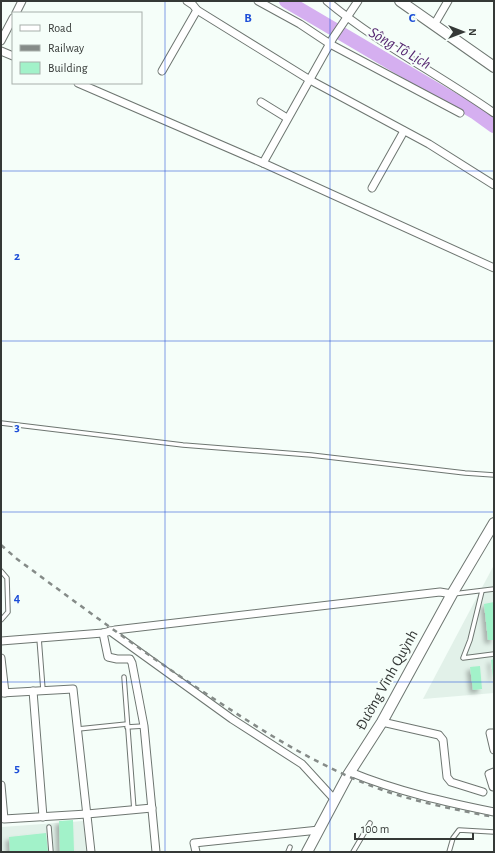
<svg xmlns="http://www.w3.org/2000/svg" width="495" height="853" viewBox="0 0 495 853" font-family="'Alegreya Sans',sans-serif">
	<style>
		.built { fill: #e2f1e9 }
		.lines { fill: none; stroke-linecap: round; stroke-linejoin: round }
		.river { stroke: #d5aff0; stroke-width: 14 }
		.building { fill: #a2f2c9; filter: url(#shadow) }
		.lane-casing { stroke: #6e7671; stroke-width: 5.5 }
		.street-casing { stroke: #6e7671; stroke-width: 9 }
		.secondary-casing { stroke: #6e7671; stroke-width: 12 }
		.lane { stroke: #fff; stroke-width: 3.5 }
		.street { stroke: #fff; stroke-width: 7 }
		.secondary { stroke: #fff; stroke-width: 10 }
		.rail { stroke: #858b88; stroke-width: 2.5; stroke-dasharray: 5 5; stroke-linecap: butt }
		.grid { fill: none; stroke: #1d4ed8; stroke-width: 1; stroke-opacity: 0.55 }
		.labels { text-anchor: middle; dominant-baseline: central; stroke-width: 4; stroke-linejoin: round; paint-order: stroke }
		.street-label { font-size: 15px; fill: #353937; stroke: #f5fef9 }
		.water-label { font-size: 16px; font-style: italic; fill: #552670; stroke: #f5fef9 }
		.grid-label { font-size: 13px; text-anchor: middle; font-weight: bold; fill: #1d4ed8; stroke: #f5fef9; stroke-width: 4; stroke-linejoin: round; paint-order: stroke }
	</style>
	<defs>
		<filter id="shadow"><feDropShadow dx="-3.5" dy="3.5" stdDeviation="2" flood-color="#0004"/></filter>
	</defs>
	<rect width="100%" height="100%" fill="#f5fef9"/>
	<!-- built -->
	<g class="built">
		<path d="M494 565V693L423 699Z"/>
		<path d="M83 821 87 852H1V824L2 827Z"/>
	</g>
	<g class="lines">
		<!-- river -->
		<path class="river" d="M286 1 476 113 494 126"/>
	</g>
	<!-- building -->
	<g class="building">
		<path d="M494 602V640H488L484 604Z"/>
		<path d="M494 659V678H493L491 660Z"/>
		<path d="M480 666 482 689 473 690 470 667Z"/>
		<path d="M73 820 74 852H60L59 821Z"/>
		<path d="M46 833 48 852H10L9 837Z"/>
	</g>
	<g class="lines">
		<defs>
			<g id="lane">
				<path d="M1 423 183 445 311 455 465 473 494 475"/>
				<path d="M1 571 7 578 8 612 1 620"/>
				<path d="M482 591 470 640 463 658 494 654"/>
				<path d="M453 594 494 589"/>
				<path d="M39 638 43 690"/>
				<path d="M124 677 134 810"/>
				<path d="M127 727 144 726"/>
				<path d="M78 729 127 724"/>
				<path d="M49 827 51 852"/>
				<path d="M288 852 290 847"/>
				<path d="M353 852 370 823"/>
				<path d="M449 852 453 838 459 830 494 832"/>
			</g>
			<g id="street">
				<path d="M187 1 193 5 197 10 310 80 429 144 494 185"/>
				<path d="M258 1 300 24 330 44 460 113"/>
				<path d="M327 1C377 43 440 75 494 113"/>
				<path d="M16 13 22 1"/>
				<path d="M434 25 448 1"/>
				<path d="M1 41 13 18"/>
				<path d="M1 51 13 56"/>
				<path d="M162 71 197 10"/>
				<path d="M78 83 263 163 494 268"/>
				<path d="M261 102 287 118"/>
				<path d="M263 163 333 38 358 1"/>
				<path d="M372 188 404 131"/>
				<path d="M110 631 232 719 302 764 335 800"/>
				<path d="M103 633 108 657 117 659H130L132 663 144 726 156 852"/>
				<path d="M1 641 103 633 115 630 440 592 452 594"/>
				<path d="M1 658 5 693"/>
				<path d="M33 691 43 817"/>
				<path d="M1 693 73 689 91 852"/>
				<path d="M382 722 439 735 443 740 447 777 451 782 483 792"/>
				<path d="M494 733H490L494 750"/>
				<path d="M350 772C396 791 445 802 494 812"/>
				<path d="M494 772 489 774 493 787H494"/>
				<path d="M1 785 4 819 87 814 152 808"/>
				<path d="M196 852 194 843 319 830"/>
			</g>
			<g id="secondary">
				<path d="M400 1 494 67"/>
				<path d="M307 852 348 775 382 722 452 594 494 523"/>
			</g>
		</defs>
		<!-- lane casing -->
		<use href="#lane" class="lane-casing"/>
		<!-- street casing -->
		<use href="#street" class="street-casing"/>
		<!-- secondary casing -->
		<use href="#secondary" class="secondary-casing"/>
		<!-- lane -->
		<use href="#lane" class="lane"/>
		<!-- street -->
		<use href="#street" class="street"/>
		<!-- secondary -->
		<use href="#secondary" class="secondary"/>
		<!-- rail -->
		<path class="rail" d="M1 545 17 559C85 609 153 660 225 706 275 739 328 771 385 791 421 803 457 810 494 817"/>
	</g>
	<!-- grid -->
	<path class="grid" d="M165 1V852M330 1V852M1 171H494M1 341H494M1 512H494M1 682H494"/>
	<g class="labels">
		<!-- street labels -->
		<g class="street-label">
			<text transform="translate(387 680) rotate(-61)">Đường Vĩnh Quỳnh</text>
		</g>
		<!-- water labels -->
		<g class="water-label">
			<text transform="translate(400 48) rotate(30)">Sông Tô Lịch</text>
		</g>
	</g>
	<g class="grid-label">
		<text x="248" y="22">B</text>
		<text x="412" y="22">C</text>
		<text x="17" y="260">2</text>
		<text x="17" y="431">3</text>
		<text x="17" y="602">4</text>
		<text x="17" y="772">5</text>
	</g>
	<!-- border -->
	<rect width="495" height="853" fill="none" stroke="#353937" stroke-width="4"/>
	<!-- legend -->
	<rect x="12" y="12" width="130" height="72" fill="#f5fef9" stroke="#a8afab"/>
	<rect x="20" y="25" width="20" height="6" fill="#ffffff" stroke="#a8afab"/>
	<text x="48" y="32" font-size="12" fill="#353937">Road</text>
	<rect x="20" y="45" width="20" height="6" fill="#858b88" stroke="#a8afab"/>
	<text x="48" y="52" font-size="12" fill="#353937">Railway</text>
	<rect x="20" y="62" width="20" height="12" fill="#a2f2c9" stroke="#a8afab"/>
	<text x="48" y="72" font-size="12" fill="#353937">Building</text>
	<!-- north arrow -->
	<g transform="translate(463 32) rotate(90)" stroke="#f5fef9" stroke-width="3" paint-order="stroke">
	<path d="M0-3L7 15L0 10L-7 15Z" fill="#353937"/>
	<text y="-6" font-size="11" font-weight="bold" text-anchor="middle" fill="#353937">N</text>
	</g>
	<!-- scale -->
	<path d="M355 833v6h118v-6" fill="none" stroke="#353937" stroke-width="2"/>
	<text x="361" y="833" font-size="12" fill="#353937" stroke="#f5fef9" stroke-width="3" paint-order="stroke">100 m</text>
</svg>
